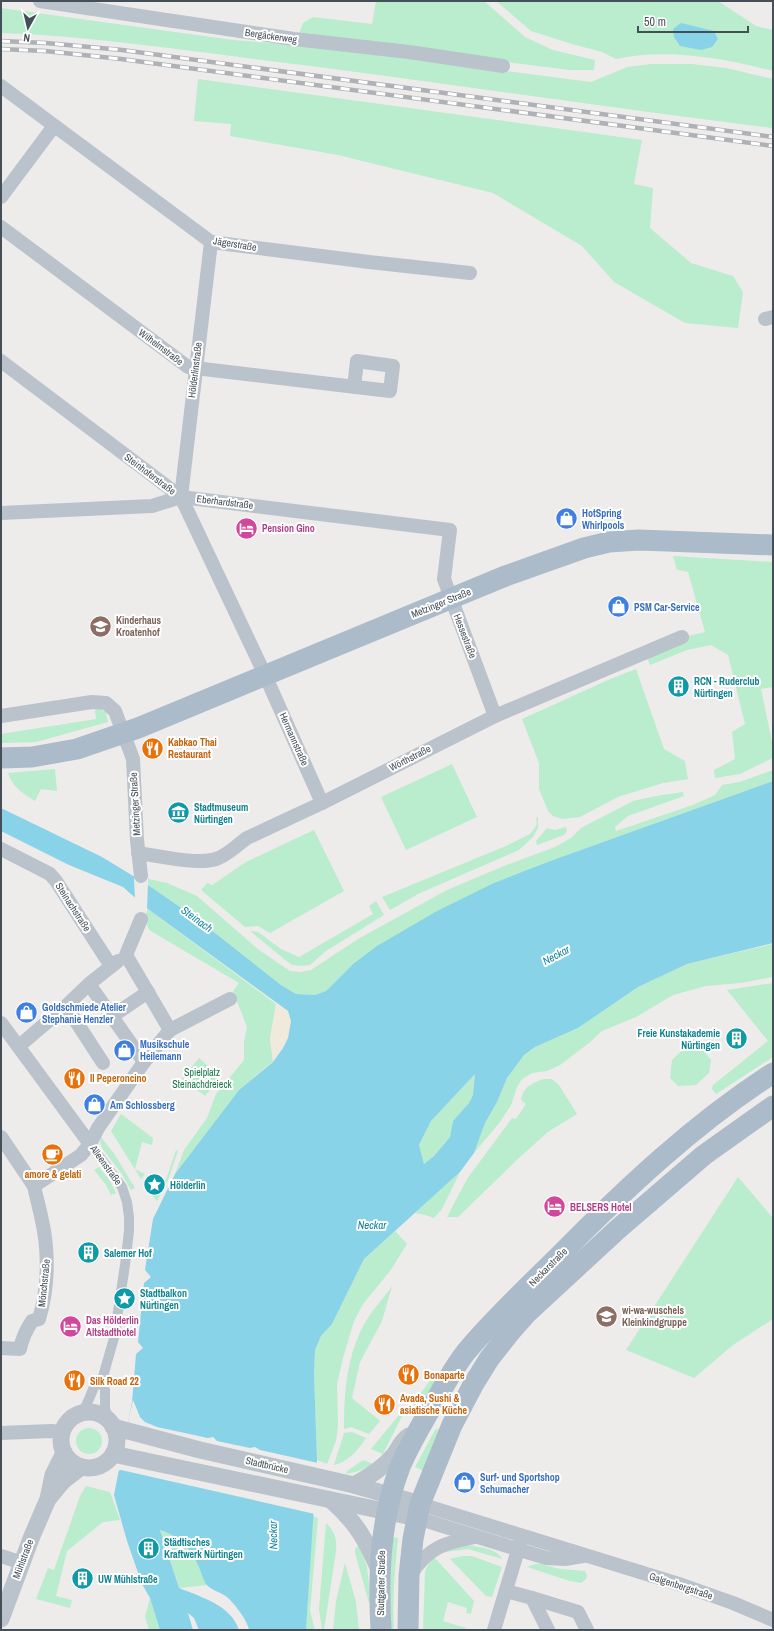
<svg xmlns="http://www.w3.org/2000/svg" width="774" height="1631" viewBox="0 0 774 1631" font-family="'Archivo Narrow',sans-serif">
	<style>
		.green { fill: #baecce }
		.sand { fill: #f0eadc }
		.water { fill: #88d3e7; fill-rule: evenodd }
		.pier { fill: #eeebeb }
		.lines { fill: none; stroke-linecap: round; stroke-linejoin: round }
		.pedestrian { stroke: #bac3cb; stroke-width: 10 }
		.minor { stroke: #bac3cb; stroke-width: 14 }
		.tertiary { stroke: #bac3cb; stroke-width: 17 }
		.primary { stroke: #acbbca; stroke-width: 21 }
		.rail-casing { stroke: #aeb1b6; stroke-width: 4.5 }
		.rail { stroke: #fff; stroke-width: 3; stroke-dasharray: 9; stroke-linecap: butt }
		.labels { text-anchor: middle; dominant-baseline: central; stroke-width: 4; stroke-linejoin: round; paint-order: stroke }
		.street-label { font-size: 10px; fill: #454f58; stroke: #fff }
		.shop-label { font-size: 10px; font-weight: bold; fill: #366cbe; stroke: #fff; text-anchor: start }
		.hotel-label { font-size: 10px; font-weight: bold; fill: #b23c85; stroke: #fff; text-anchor: start }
		.education-label { font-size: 10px; font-weight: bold; fill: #785e54; stroke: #fff; text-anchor: start }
		.culture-label { font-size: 10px; font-weight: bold; fill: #0d838f; stroke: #fff; text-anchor: start }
		.food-label { font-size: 10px; font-weight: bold; fill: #c56008; stroke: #fff; text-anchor: start }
		.park-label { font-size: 10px; fill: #197548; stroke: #fff }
		.water-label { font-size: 11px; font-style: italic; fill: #11809f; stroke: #fff }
	</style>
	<rect width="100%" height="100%" fill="#eeebeb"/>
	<!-- green -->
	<g class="green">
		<path d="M376 1H484L525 37 553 50 595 60 594 70H569L298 36 303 23 313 17 372 24Z"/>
		<path d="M496 1H718L756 26 773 30V71C722 58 668 48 616 59L602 52 572 44 531 31Z"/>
		<path d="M1 8 233 40 314 46 591 82 627 67 651 64H692L726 68 773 79V128C602 107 432 81 262 60 175 49 88 36 1 33Z"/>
		<path d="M198 79 642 140 634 184 653 188 650 228 691 263 733 276 743 292 738 328 685 323 614 282 582 246 493 193 338 155 230 136 231 124 194 121Z"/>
		<path d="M673 556 773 562V687L761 689 773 747V758L740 774 715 778 714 770 735 759 732 732 745 724 728 655 711 645 687 650 650 665 646 654 684 637 705 632 688 572 677 570Z"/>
		<path d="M636 669 664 749 685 761 688 779 663 783 618 797 580 817 562 819 553 816 548 811 539 789V763L522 719 608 680Z"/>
		<path d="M99 709 106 712 108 722 36 742 1 743V734L96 719 95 710Z"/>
		<path d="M452 764 477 817 406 850 381 797Z"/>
		<path d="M55 769 57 791 41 789 35 801C22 793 13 787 8 773Z"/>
		<path d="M773 770V781L553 860 353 964 326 991 315 995 296 994 281 985 196 918 148 885V879L167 883 197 896 259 950 290 971 300 972 311 970 358 939 447 890 504 866 555 847 571 838 581 828 633 801 656 796 683 792 684 796 628 816 615 827 616 831 693 805 715 795 722 785 740 782Z"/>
		<path d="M538 817V828L533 837 519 850 420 893 390 910 382 897 506 846 530 834 534 829 537 824 536 818Z"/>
		<path d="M566 827 567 831 564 835 537 845 536 841 547 828 555 830Z"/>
		<path d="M314 830 344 891 270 933 258 926 245 927 201 890 207 883 212 885 246 862Z"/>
		<path d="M376 901 384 915 326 951 310 965 301 966 292 965 284 959 250 931 258 932 281 949 299 957 373 914 369 906Z"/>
		<path d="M148 909 276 1004 270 1039 273 1061 239 1090 175 1174 184 1150 207 1118 216 1094 244 1060V1042L247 1027 233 991 239 983 149 930 144 917Z"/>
		<path d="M773 944V977L740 983 706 986 673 995 636 1017 602 1031 589 1043 560 1065 547 1071 532 1073 522 1079 517 1087 511 1105 500 1122 474 1153 485 1123 497 1102 507 1078 524 1055 535 1047 578 1028 638 987 687 964Z"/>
		<path d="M773 983V1057L716 1094 712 1089 713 1085 768 1041 727 990Z"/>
		<path d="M694 1039 711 1060 709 1073 696 1085 678 1086 670 1078 672 1060Z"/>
		<path d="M199 1058 220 1077 205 1096 182 1079Z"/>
		<path d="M475 1074 473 1095 469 1103 453 1121 450 1137 434 1156 424 1164 419 1145 431 1121Z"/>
		<path d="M543 1079H552L559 1085 577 1114 548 1132 520 1157 458 1217H447L467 1179 512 1118 516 1119 526 1104 521 1100C523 1087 531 1084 543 1079Z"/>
		<path d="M121 1114 153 1138 152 1145 142 1142 135 1169 145 1174 141 1179 111 1131Z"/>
		<path d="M101 1137 115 1155 135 1188 131 1190 122 1174 102 1148 100 1142Z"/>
		<path d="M176 1150 178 1151 168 1180 157 1201 143 1183 147 1175 166 1180Z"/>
		<path d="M99 1167 110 1181 116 1193 111 1195 106 1185 94 1170Z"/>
		<path d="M460 1172 442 1209 434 1218 426 1215 415 1213Z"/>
		<path d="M738 1177 773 1218V1319L733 1345 694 1378 626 1350Z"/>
		<path d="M395 1231 407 1244 390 1271 363 1304 354 1321 343 1358 337 1384 338 1426 336 1441 327 1464 317 1460 314 1374 315 1350 321 1336 332 1324 364 1259Z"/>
		<path d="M392 1286 382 1321 360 1362 352 1398 380 1421 369 1434 351 1427 344 1429C344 1392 347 1353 366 1321 373 1309 384 1298 392 1286Z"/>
		<path d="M434 1375C438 1388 423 1397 415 1405L413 1404Z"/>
		<path d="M404 1412 383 1454 371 1449 399 1415Z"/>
		<circle cx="89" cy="1441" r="13"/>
		<path d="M438 1429 441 1431 424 1471 415 1467 435 1430Z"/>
		<path d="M352 1432 366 1438C358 1450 348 1462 334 1465L344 1433Z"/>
		<path d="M363 1460 374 1464 359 1471 346 1474 347 1471Z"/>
		<path d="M86 1486 110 1492 120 1520 103 1522 67 1551 56 1596 72 1600 70 1608 36 1599 48 1568 54 1570 80 1496Z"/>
		<path d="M313 1516 318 1518 310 1611 315 1630H306Z"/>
		<path d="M326 1523C335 1532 337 1539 336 1551L324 1630H322L319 1609Z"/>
		<path d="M160 1530C168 1533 179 1536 185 1543 195 1554 201 1571 207 1585L179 1588Z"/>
		<path d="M392 1537 398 1538C395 1569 392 1599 394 1630H390L388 1616Z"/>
		<path d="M359 1545 367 1567 371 1603H369L355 1553V1549Z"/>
		<path d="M467 1545C478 1547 497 1548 502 1559L468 1549 446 1552 443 1550Z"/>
		<path d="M462 1556H472L502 1567 492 1597 486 1596 450 1559Z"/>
		<path d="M434 1557 474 1601 471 1614 466 1613 467 1608 448 1602 443 1621 466 1628 465 1630H423L425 1572 428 1565Z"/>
		<path d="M345 1563 356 1602 359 1630H333L336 1601Z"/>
		<path d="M535 1564H540L560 1569 585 1571 587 1576 586 1579 581 1583 570 1581 527 1567Z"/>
		<path d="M150 1598 160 1630H149L145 1617Z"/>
	</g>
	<!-- sand -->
	<path class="sand" d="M276 1004C279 1006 285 1008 287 1011 299 1024 281 1050 273 1061L270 1039Z"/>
	<!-- water -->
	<g class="water">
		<path d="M681 23 714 31 718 39 712 47 701 50 680 46 674 37 673 29Z"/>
		<path d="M773 781V943L687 964 638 987 578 1028 535 1047 524 1055 507 1078 497 1102 485 1123 474 1153 460 1172 364 1259 332 1324 321 1336 315 1350 314 1374 317 1460 306 1630H249C248 1621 234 1603 227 1597 221 1592 210 1590 206 1584 203 1579 201 1572 199 1567 190 1547 181 1537 160 1530L179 1588C201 1597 231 1605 239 1630H199L194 1618 188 1613 193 1630H160L150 1598 142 1584 127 1541 114 1495 132 1402 136 1354 143 1348 138 1342 144 1283 151 1277 145 1270 153 1219 175 1174 239 1090 273 1062 283 1048 288 1038 291 1021 288 1011 148 909 123 887 69 865 1 831V808L102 857 148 885 196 918 281 985 296 994 315 995 326 991 353 964 377 946 437 911 494 883 553 860ZM475 1074 473 1095 469 1103 453 1121 450 1137 434 1156 424 1164 419 1145 431 1121Z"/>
	</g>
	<!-- pier -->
	<g class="pier">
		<path d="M134 878H139L148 883 147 910 135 900Z"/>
		<path d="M133 1400 140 1417 145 1422 157 1427 208 1438 213 1437 217 1441 250 1448 255 1447 260 1450 318 1463 315 1514 121 1470 117 1471Z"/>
	</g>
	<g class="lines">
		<!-- pedestrian -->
		<g class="pedestrian">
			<path d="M102 1380 105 1390V1409L111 1424"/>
			<path d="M79 1414 86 1406 94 1387 102 1380 114 1338 125 1265 129 1231V1217L127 1202 122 1187 90 1144"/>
		</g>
		<!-- minor -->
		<g class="minor">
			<path d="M40 1 294 39 409 52 503 66"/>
			<path d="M1 86 211 242 369 262 470 273"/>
			<path d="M1 197 54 126"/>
			<path d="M1 227 188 367 195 368 390 391 393 366 357 361 354 387"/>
			<path d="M765 319 773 317"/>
			<path d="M1 361 181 497 265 675 322 803"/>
			<path d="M181 497 211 242"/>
			<path d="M1 513 152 506 181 497 450 530 444 579 495 716"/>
			<path d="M1 716 92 702 106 703 115 711 133 759 137 840 141 876"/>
			<path d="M1 849 50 874 56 881 111 966"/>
			<path d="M138 853C159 856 197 865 216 859 228 855 237 845 247 838L322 803 495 716 682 637"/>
			<path d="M118 961 89 984 144 1062"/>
			<path d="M66 1006 103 1063"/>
			<path d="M111 1017 148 992"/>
			<path d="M1 1023 90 1144"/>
			<path d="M170 1030 230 999"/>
			<path d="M19 1046 66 1006 89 984"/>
			<path d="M1 1137 34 1186"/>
			<path d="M1 1348 20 1349C22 1339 26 1330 32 1321L39 1319C49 1286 49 1249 41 1216 39 1206 36 1196 34 1186L81 1155 90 1144 98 1128 144 1062 170 1030 126 955 141 919"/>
			<path d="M1 1433 51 1431 62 1432"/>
			<path d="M420 1504 682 1585 733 1603 773 1620"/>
			<path d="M417 1518 546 1558 565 1559 583 1556"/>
			<path d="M1 1556 22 1563"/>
			<path d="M411 1574C429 1547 444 1543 475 1537"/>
			<path d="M506 1591 532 1598 548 1630"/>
			<path d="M532 1598 578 1612 587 1630"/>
			<path d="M494 1630 521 1540"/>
		</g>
		<!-- tertiary -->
		<g class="tertiary">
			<circle cx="89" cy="1440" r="28"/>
			<path d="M113 1427 200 1450 354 1485 420 1504"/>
			<path d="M113 1454 417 1518"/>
			<path d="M354 1485C369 1477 383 1468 394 1455 399 1448 402 1440 409 1436"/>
			<path d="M48 1499 63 1481 81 1467"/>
			<path d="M332 1501C357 1523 367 1542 380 1572"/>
			<path d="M1 1619 32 1536 48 1499 53 1475 64 1453"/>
		</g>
		<!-- primary -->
		<g class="primary">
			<path d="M1 758 32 757 77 749 138 728 503 577 584 548 609 542 639 540 773 545"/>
			<path d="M381 1630C378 1575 380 1519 400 1467 410 1443 424 1420 437 1398 446 1382 455 1366 466 1352 495 1317 529 1286 561 1254 626 1188 694 1124 773 1073"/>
			<path d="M408 1630 409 1576 413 1539 420 1504 452 1425 473 1385 489 1359 511 1331 527 1313 618 1229 704 1155 773 1106"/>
		</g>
		<defs>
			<g id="rail">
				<path d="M1 41 46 43 122 50 773 137"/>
				<path d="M1 49 45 51 121 59 773 146"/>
			</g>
		</defs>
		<!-- rail casing -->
		<use href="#rail" class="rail-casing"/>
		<!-- rail -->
		<use href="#rail" class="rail"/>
	</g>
	<!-- icons -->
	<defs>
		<symbol id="shop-disc" viewBox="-11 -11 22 22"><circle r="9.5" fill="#3f7fe0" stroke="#fff"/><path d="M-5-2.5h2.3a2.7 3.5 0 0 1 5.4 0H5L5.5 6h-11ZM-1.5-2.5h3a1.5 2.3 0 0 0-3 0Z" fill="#fff"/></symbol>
		<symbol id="hotel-disc" viewBox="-11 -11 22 22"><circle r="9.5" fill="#d1479c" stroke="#fff"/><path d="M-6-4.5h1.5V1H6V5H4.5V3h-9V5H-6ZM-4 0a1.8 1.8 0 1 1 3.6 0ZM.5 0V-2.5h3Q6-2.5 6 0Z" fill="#fff"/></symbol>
		<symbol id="school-disc" viewBox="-11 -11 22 22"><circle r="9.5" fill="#8d6e63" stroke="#fff"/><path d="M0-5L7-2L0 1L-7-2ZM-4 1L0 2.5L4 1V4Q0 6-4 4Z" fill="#fff"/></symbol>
		<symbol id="building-disc" viewBox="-11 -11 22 22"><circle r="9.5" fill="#0f9aa8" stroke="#fff"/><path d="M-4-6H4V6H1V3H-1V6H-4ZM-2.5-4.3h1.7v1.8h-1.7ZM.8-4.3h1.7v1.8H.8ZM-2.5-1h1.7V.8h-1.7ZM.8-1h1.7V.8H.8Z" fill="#fff"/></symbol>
		<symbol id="restaurant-disc" viewBox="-11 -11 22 22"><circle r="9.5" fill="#e8710a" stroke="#fff"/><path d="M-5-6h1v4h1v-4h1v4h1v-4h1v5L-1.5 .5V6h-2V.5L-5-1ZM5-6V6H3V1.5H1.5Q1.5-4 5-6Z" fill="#fff"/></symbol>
		<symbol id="museum-disc" viewBox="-11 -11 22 22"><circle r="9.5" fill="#0f9aa8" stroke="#fff"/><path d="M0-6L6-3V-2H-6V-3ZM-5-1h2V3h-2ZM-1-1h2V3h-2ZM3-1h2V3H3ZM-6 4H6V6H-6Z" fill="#fff"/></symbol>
		<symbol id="cafe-disc" viewBox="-11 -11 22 22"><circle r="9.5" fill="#e8710a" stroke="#fff"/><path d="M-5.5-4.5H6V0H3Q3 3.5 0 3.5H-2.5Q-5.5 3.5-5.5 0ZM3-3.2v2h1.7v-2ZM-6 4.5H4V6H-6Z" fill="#fff"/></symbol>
		<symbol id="sight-disc" viewBox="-11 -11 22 22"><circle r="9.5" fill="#0f9aa8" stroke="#fff"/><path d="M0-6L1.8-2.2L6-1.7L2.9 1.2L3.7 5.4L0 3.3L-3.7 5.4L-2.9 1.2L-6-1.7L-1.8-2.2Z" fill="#fff"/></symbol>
	</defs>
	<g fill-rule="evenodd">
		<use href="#shop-disc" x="554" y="506" width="25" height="25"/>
		<use href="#hotel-disc" x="234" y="516" width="25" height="25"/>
		<use href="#shop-disc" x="606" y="594" width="25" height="25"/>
		<use href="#school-disc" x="88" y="614" width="25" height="25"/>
		<use href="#building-disc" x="666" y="674" width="25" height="25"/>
		<use href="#restaurant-disc" x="140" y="736" width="25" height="25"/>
		<use href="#museum-disc" x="166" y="800" width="25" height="25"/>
		<use href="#shop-disc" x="14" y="1000" width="25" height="25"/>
		<use href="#building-disc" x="724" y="1026" width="25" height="25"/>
		<use href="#shop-disc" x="112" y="1038" width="25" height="25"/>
		<use href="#restaurant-disc" x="62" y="1066" width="25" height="25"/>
		<use href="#shop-disc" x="82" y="1092" width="25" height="25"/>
		<use href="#cafe-disc" x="40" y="1142" width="25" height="25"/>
		<use href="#sight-disc" x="142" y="1172" width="25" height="25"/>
		<use href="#hotel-disc" x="542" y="1194" width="25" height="25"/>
		<use href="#building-disc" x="76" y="1240" width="25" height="25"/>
		<use href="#sight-disc" x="112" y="1286" width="25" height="25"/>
		<use href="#school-disc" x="594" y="1304" width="25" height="25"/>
		<use href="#hotel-disc" x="58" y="1314" width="25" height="25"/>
		<use href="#restaurant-disc" x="396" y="1362" width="25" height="25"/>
		<use href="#restaurant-disc" x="62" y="1368" width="25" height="25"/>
		<use href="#restaurant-disc" x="372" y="1392" width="25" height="25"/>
		<use href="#shop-disc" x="452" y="1470" width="25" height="25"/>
		<use href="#building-disc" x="136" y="1536" width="25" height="25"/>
		<use href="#building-disc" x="70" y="1566" width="25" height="25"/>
	</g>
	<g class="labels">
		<!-- street labels -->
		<g class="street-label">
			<text transform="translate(271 36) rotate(8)">Bergäckerweg</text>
			<text transform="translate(235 244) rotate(9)">Jägerstraße</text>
			<text transform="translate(161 347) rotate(37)">Wilhelmstraße</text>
			<text transform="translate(195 370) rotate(-83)">Hölderlinstraße</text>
			<text transform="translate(150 474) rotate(37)">Steinhoferstraße</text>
			<text transform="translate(225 502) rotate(7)">Eberhardstraße</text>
			<text transform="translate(441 603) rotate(-22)">Metzinger Straße</text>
			<text transform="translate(465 636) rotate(69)">Hessestraße</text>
			<text transform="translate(294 739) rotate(66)">Hermannstraße</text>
			<text transform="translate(410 758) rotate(-27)">Wörthstraße</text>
			<text transform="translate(135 804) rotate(-93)">Metzinger Straße</text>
			<text transform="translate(73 907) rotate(57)">Steinachstraße</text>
			<text transform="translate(106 1165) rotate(54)">Alleenstraße</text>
			<text transform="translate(548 1267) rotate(-45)">Neckarstraße</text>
			<text transform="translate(44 1283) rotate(-84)">Mönchstraße</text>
			<text transform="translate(267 1465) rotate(13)">Stadtbrücke</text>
			<text transform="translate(23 1559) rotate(-69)">Mühlstraße</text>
			<text transform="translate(381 1583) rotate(-89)">Stuttgarter Straße</text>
			<text transform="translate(681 1586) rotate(18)">Galgenbergstraße</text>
		</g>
		<!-- shop labels -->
		<g class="shop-label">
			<text x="582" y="513">HotSpring<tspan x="582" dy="12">Whirlpools</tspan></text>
			<text x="634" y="607">PSM Car-Service</text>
			<text x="42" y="1007">Goldschmiede Atelier<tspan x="42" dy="12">Stephanie Henzler</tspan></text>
			<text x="140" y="1044">Musikschule<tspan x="140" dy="12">Heilemann</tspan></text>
			<text x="110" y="1105">Am Schlossberg</text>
			<text x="480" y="1477">Surf- und Sportshop<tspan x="480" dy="12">Schumacher</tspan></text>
		</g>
		<!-- hotel labels -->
		<g class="hotel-label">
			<text x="262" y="528">Pension Gino</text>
			<text x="570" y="1207">BELSERS Hotel</text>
			<text x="86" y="1320">Das Hölderlin<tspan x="86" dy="12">Altstadthotel</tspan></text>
		</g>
		<!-- education labels -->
		<g class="education-label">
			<text x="116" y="620">Kinderhaus<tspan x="116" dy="12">Kroatenhof</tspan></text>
			<text x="622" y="1310">wi-wa-wuschels<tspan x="622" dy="12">Kleinkindgruppe</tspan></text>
		</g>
		<!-- culture labels -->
		<g class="culture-label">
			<text x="694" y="681">RCN - Ruderclub<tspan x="694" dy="12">Nürtingen</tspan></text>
			<text x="194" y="807">Stadtmuseum<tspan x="194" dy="12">Nürtingen</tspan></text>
			<text x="720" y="1033" text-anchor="end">Freie Kunstakademie<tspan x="720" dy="12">Nürtingen</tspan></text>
			<text x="170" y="1185">Hölderlin</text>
			<text x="104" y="1253">Salemer Hof</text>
			<text x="140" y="1293">Stadtbalkon<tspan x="140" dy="12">Nürtingen</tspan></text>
			<text x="164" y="1542">Städtisches<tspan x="164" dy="12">Kraftwerk Nürtingen</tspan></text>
			<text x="98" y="1579">UW Mühlstraße</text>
		</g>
		<!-- food labels -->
		<g class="food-label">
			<text x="168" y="742">Kabkao Thai<tspan x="168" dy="12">Restaurant</tspan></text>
			<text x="90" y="1078">Il Peperoncino</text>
			<text x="53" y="1174" text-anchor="middle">amore &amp; gelati</text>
			<text x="424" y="1375">Bonaparte</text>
			<text x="90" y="1381">Silk Road 22</text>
			<text x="400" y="1398">Avada, Sushi &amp;<tspan x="400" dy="12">asiatische Küche</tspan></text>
		</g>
		<!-- park labels -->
		<g class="park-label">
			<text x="202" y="1072">Spielplatz<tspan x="202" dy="12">Steinachdreieck</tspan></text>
		</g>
		<!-- water labels -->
		<g class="water-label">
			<text transform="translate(197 919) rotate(36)">Steinach</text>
			<text transform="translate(556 955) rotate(-28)">Neckar</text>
			<text x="372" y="1225">Neckar</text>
			<text transform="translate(273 1535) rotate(-91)">Neckar</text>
		</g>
	</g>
	<!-- border -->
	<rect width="774" height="1631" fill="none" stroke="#454f58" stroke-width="4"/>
	<!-- north arrow -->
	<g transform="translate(28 28) rotate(188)" stroke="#ffffff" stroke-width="3" paint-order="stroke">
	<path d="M0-3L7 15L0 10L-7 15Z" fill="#454f58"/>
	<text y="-6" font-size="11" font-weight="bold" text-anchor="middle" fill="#454f58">N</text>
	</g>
	<!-- scale -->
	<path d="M638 26v6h110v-6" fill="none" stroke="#454f58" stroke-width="2"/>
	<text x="644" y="26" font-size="12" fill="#454f58" stroke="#ffffff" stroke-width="3" paint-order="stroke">50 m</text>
</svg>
